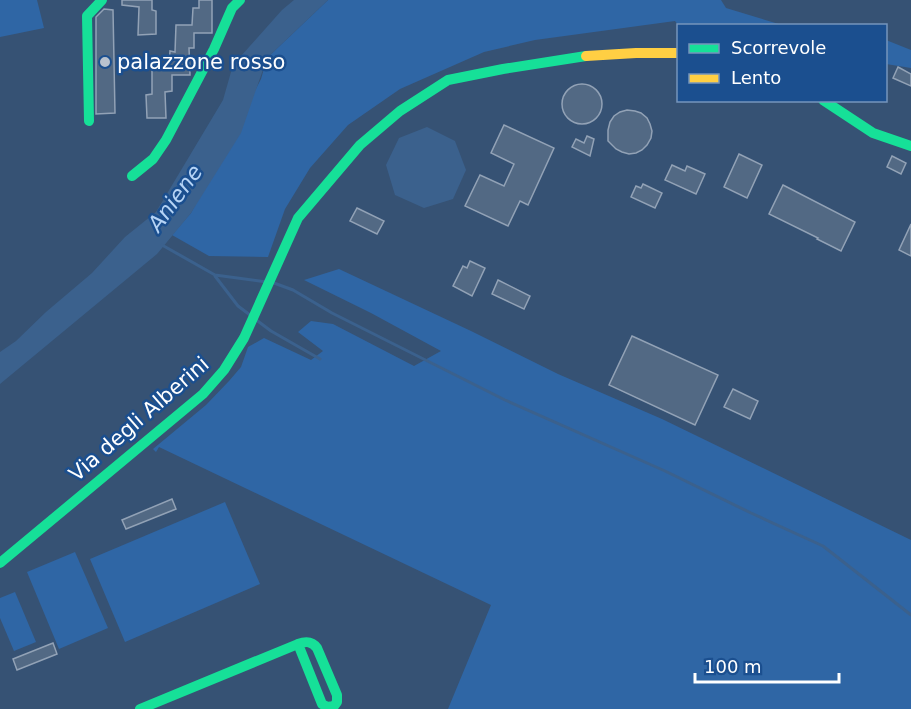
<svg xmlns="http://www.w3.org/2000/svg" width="911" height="709" viewBox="0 0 911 709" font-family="'DejaVu Sans',sans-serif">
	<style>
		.green { fill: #2f66a5 }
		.water { fill: #3b618d }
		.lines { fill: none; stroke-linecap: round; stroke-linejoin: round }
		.stream { stroke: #3b618d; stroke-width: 3 }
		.building { fill: #526984; stroke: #92a2b6; stroke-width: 1.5 }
		.fast { stroke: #16e098; stroke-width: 10 }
		.slow { stroke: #ffcf43; stroke-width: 10 }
		.poi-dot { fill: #b9c2ce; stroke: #1b4f8f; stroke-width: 2 }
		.labels { text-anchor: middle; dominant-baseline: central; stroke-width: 5; stroke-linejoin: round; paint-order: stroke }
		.poi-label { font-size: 21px; fill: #fff; stroke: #1b4f8f; text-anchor: start }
		.street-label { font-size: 21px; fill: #fff; stroke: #1b4f8f }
		.water-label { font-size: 22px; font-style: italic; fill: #b5d3f5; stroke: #1b4f8f }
	</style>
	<rect width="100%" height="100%" fill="#365274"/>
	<!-- green -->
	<g class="green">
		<path d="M0 0H37L44 28 0 37Z"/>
		<path d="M328 0H721L726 8 782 25 679 26 675 21 535 40 484 52 400 89 348 125 310 168 285 209 268 257 209 256 172 235 191 213 261 79 267 58Z"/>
		<path d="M886 40 911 50V68L886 64Z"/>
		<path d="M339 269 471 331 558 374 662 419 911 540V709H448L491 605 159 447 156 452 153 449 206 405 229 381 241 367 248 347 264 338 311 360 323 351 298 332 311 321 333 324 414 366 441 351 371 313 304 280Z"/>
		<path d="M225 502 260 584 125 642 90 559Z"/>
		<path d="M75 552 108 628 59 649 27 572Z"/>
		<path d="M15 592 36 642 14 651 0 618V598Z"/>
	</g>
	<!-- water -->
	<g class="water">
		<path d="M294 0H328L267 58 241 133 191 213 157 254 0 384V352L16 341 46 312 92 273 125 237 156 212 223 100 233 65 282 10Z"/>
		<path d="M427 127 455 141 466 170 453 199 424 208 395 195 386 165 399 138Z"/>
	</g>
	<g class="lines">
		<!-- stream -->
		<g class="stream">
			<path d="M162 245 215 275 274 283 293 290 332 313 505 400 665 471 751 513 823 546 911 615"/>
			<path d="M215 276 238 306 250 315"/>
			<path d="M255 319 271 331 320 359"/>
		</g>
	</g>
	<!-- building -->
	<g class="building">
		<path d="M122 0H152V10L156 11V34L138 35 139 7 122 5Z"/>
		<path d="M199 0H212V33H194V48H189L190 75H172V91L165 92 166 118H147L146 95 152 94V68L169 67 170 51 175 52 176 25H192L193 8H199Z"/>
		<path d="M104 9 113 10 115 113 96 114V17Z"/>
		<path d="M898 67 911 74V86L893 78Z"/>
		<circle cx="582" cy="104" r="20"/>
		<path d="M627 110 635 111 641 113 647 118 650 124 652 131 651 138 647 145 642 150 636 153 629 154 622 152 616 149 608 141V130L610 122 614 116 620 112Z"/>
		<path d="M504 125 554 148 528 205 520 201 508 226 465 206 480 175 504 186 514 164 491 153Z"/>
		<path d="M587 136 594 139 590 156 572 147 576 139 584 143Z"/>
		<path d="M739 154 762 165 747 198 724 187Z"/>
		<path d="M892 156 906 163 901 174 887 167Z"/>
		<path d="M672 165 685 171 687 166 705 174 696 194 665 180Z"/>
		<path d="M643 184 662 193 655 208 631 197 636 186 641 188Z"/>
		<path d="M783 185 855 222 841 251 817 239 818 238 769 214Z"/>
		<path d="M357 208 384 221 377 234 350 221Z"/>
		<path d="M911 224V256L899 250Z"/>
		<path d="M470 261 485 268 472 296 453 286 463 266 467 268Z"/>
		<path d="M498 280 530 296 524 309 492 294Z"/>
		<path d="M632 336 718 375 695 425 609 385Z"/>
		<path d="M733 389 758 401 750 419 724 407Z"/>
		<path d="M172 499 176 509 126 529 122 520Z"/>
		<path d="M53 643 57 654 17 670 13 659Z"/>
	</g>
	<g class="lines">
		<!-- fast -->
		<g class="fast">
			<path d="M823 100 873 133 911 146"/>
			<path d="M89 121 87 16 102 0"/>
			<path d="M132 176 153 159 166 140 214 49 232 8 240 0"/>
			<path d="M0 563 203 394 224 370 244 338 298 218 360 145 400 111 448 80 503 69 586 56"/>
			<path d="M140 709 298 644C306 641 312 641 317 648L337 695V702L334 706 327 707 322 704 298 644"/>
		</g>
		<!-- slow -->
		<path class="slow" d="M586 56 636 53H678"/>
	</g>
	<!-- markers -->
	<circle class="poi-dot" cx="105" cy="62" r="6"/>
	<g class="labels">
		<!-- poi labels -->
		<g class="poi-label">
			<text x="117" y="62">palazzone rosso</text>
		</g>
		<!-- street labels -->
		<g class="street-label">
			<text transform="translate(139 419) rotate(-41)">Via degli Alberini</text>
		</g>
		<!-- water labels -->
		<g class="water-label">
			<text transform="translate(175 198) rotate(-54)">Aniene</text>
		</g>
	</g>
	<!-- legend -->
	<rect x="677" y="24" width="210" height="78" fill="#1b4f8f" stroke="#7695bc" stroke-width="1.5"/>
	<rect x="689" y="44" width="30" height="9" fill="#16e098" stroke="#7695bc" stroke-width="1.5"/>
	<text x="731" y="54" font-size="18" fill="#ffffff">Scorrevole</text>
	<rect x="689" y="74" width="30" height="9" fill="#ffcf43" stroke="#7695bc" stroke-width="1.5"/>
	<text x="731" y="84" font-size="18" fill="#ffffff">Lento</text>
	<!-- scale -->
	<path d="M695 673v9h144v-9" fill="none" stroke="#ffffff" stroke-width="3"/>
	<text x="704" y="673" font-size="18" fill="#ffffff" stroke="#1b4f8f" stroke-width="4.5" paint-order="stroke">100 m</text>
</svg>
